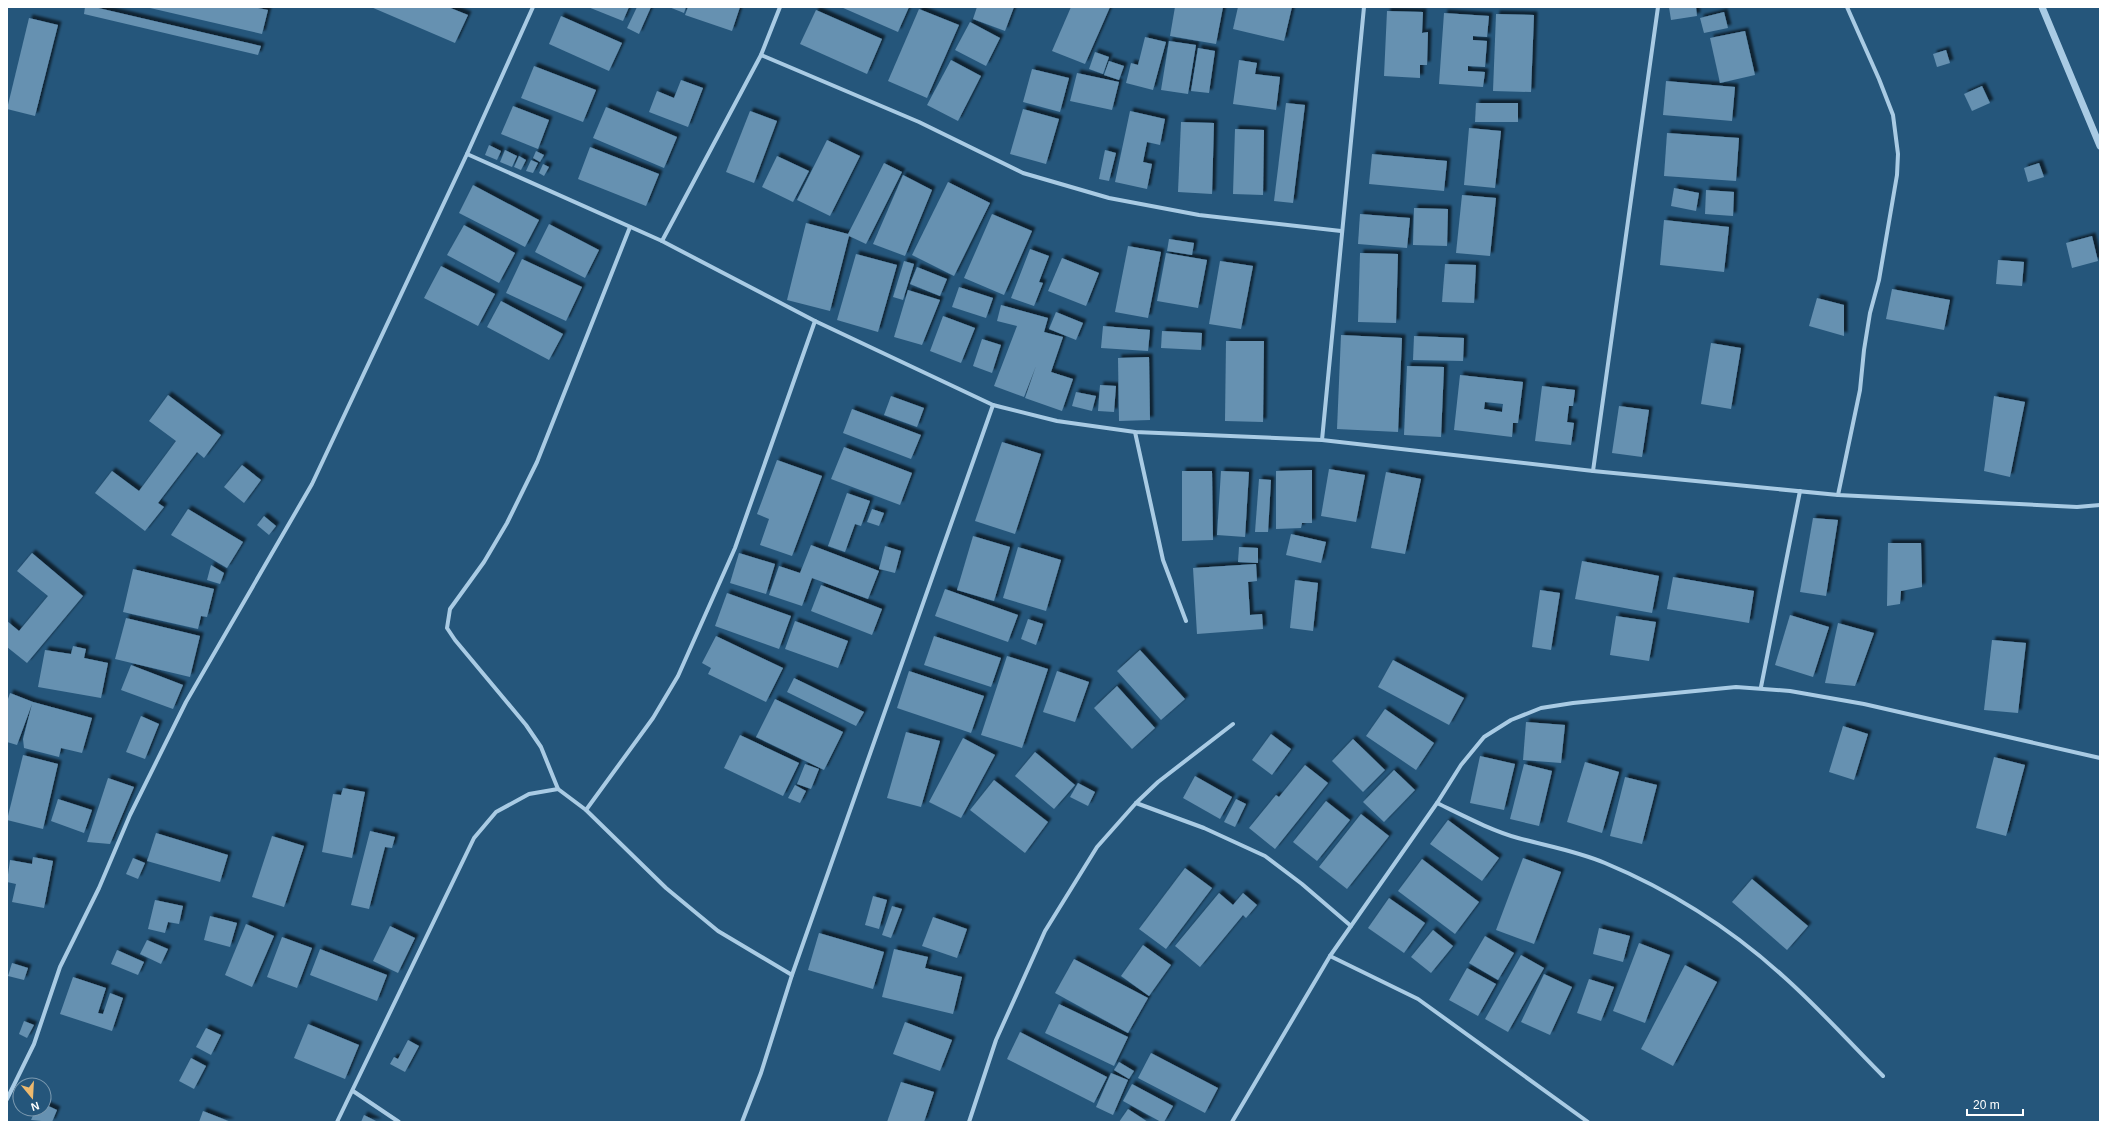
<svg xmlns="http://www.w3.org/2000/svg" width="2107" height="1129" viewBox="0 0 2107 1129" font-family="Arial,sans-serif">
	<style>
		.building { fill: #6691b1; fill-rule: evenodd; filter: url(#shadow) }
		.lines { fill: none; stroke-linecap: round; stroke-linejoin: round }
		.minor { stroke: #a9cbe4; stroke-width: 4 }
		.tertiary { stroke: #a9cbe4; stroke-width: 7 }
	</style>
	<defs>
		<filter id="shadow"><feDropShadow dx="3.5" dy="-3.5" stdDeviation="1" flood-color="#0009"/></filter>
	</defs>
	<rect width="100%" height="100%" fill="#25567b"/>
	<!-- building -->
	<g class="building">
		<path d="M85 7H94L261 46 258 55 84 14Z"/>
		<path d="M253 7 268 10 262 34 150 8Z"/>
		<path d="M371 7H448L468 15 455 43Z"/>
		<path d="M588 7H629L623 21Z"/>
		<path d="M637 7H651L639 34 627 28Z"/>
		<path d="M669 7H686L684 13Z"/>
		<path d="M688 7H740L732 31 685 15Z"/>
		<path d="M841 7H909L898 32Z"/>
		<path d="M977 7H1014L1005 31 973 19Z"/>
		<path d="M1071 7H1110L1085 64 1052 51Z"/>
		<path d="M1175 7H1223L1216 44 1170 36Z"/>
		<path d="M1238 7H1292L1284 41 1233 29Z"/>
		<path d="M1669 7H1696L1697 16 1671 20Z"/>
		<path d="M919 9 959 25 927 98 888 81Z"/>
		<path d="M816 10 882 39 867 74 800 44Z"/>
		<path d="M1387 11 1423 12 1422 33 1428 32 1427 65H1420V78L1384 76Z"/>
		<path d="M1724 12 1728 28 1704 33 1700 18Z"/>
		<path d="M1444 13 1489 16 1487 37 1473 36V40L1487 41 1485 67 1468 66V71L1485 72 1483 87 1439 84Z"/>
		<path d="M1496 14 1534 15 1531 92 1493 91Z"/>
		<path d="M561 16 622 43 609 71 549 44Z"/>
		<path d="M29 18 58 25 35 116 7 109Z"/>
		<path d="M970 22 1000 38 986 66 955 50Z"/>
		<path d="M1745 31 1755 75 1720 83 1710 38Z"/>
		<path d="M1145 37 1166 42 1153 90 1126 83 1131 63 1138 65Z"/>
		<path d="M1169 41 1196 45 1188 94 1161 90Z"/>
		<path d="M1198 48 1215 51 1209 93 1191 91Z"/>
		<path d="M1946 50 1950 63 1937 67 1933 54Z"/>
		<path d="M1095 52 1109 57 1103 74 1089 69Z"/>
		<path d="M951 60 981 76 958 121 927 105Z"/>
		<path d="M1239 60 1257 63 1255 74 1280 77 1276 110 1233 104Z"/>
		<path d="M1109 61 1124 66 1119 80 1104 75Z"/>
		<path d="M534 66 596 90 583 122 521 98Z"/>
		<path d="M1032 69 1069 78 1060 112 1023 102Z"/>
		<path d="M1077 73 1119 82 1112 110 1070 101Z"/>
		<path d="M681 80 703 88 688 127 649 112 657 91 674 98Z"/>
		<path d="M1666 81 1735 87 1732 121 1663 115Z"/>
		<path d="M1982 86 1990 103 1972 111 1964 94Z"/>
		<path d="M1286 103 1305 105 1293 203 1274 201Z"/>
		<path d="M1476 103H1518V122H1475Z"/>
		<path d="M513 106 549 120 538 149 501 134Z"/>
		<path d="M606 107 677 137 664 168 593 138Z"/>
		<path d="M1023 109 1059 119 1046 164 1010 154Z"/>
		<path d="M750 111 777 121 754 183 726 172Z"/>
		<path d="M1130 111 1165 119 1160 145 1147 142 1143 162 1152 164 1147 189 1115 182Z"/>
		<path d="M1181 122 1214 123 1212 194 1178 192Z"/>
		<path d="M1469 128 1501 131 1495 188 1464 185Z"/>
		<path d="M1235 129 1264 130 1263 195 1233 194Z"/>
		<path d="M1667 133 1739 138 1736 181 1664 176Z"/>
		<path d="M827 140 860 156 830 216 797 200Z"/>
		<path d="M489 145 501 151 497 160 485 155Z"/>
		<path d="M590 147 659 174 646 206 578 179Z"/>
		<path d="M505 150 517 156 512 167 500 162Z"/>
		<path d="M1105 150 1116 153 1109 181 1099 179Z"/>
		<path d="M536 151 544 155 540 162 533 158Z"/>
		<path d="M1372 154 1447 161 1444 191 1369 184Z"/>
		<path d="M519 156 526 160 521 170 514 167Z"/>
		<path d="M777 156 809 171 793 202 762 187Z"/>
		<path d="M531 160 538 163 533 173 526 171Z"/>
		<path d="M884 163 902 172 866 244 849 236 830 311 787 300 806 223 848 234Z"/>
		<path d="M2039 163 2044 177 2028 182 2024 168Z"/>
		<path d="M543 164 549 167 544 176 539 173Z"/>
		<path d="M903 175 932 190 905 256 873 244Z"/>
		<path d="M948 182 990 203 954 276 912 255Z"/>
		<path d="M473 185 539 220 525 247 459 213Z"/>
		<path d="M1674 188 1699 193 1696 211 1671 206Z"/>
		<path d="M1706 190 1734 192 1733 216 1705 214Z"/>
		<path d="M1462 195 1496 198 1490 256 1456 253Z"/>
		<path d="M1414 208 1448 209 1447 246 1413 245Z"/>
		<path d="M992 214 1032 231 1004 295 964 278Z"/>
		<path d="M1360 214 1410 218 1407 248 1358 244Z"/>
		<path d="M1664 220 1729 227 1724 272 1660 265Z"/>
		<path d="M549 224 599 250 585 278 535 252Z"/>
		<path d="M464 225 515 253 499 283 447 255Z"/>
		<path d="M2092 236 2098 261 2072 268 2066 243Z"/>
		<path d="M1169 239 1194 243 1192 255 1167 251Z"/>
		<path d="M1128 246 1161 252 1148 318 1115 312Z"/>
		<path d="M1030 249 1049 256 1039 282 1043 283 1034 306 1011 298Z"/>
		<path d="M1166 253 1207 260 1198 308 1157 301Z"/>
		<path d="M1360 253 1398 254 1396 323 1358 322Z"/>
		<path d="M856 254 897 265 878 332 837 320Z"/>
		<path d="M1062 258 1099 273 1086 306 1048 291Z"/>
		<path d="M522 259 582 287 566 321 506 293Z"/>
		<path d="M1998 260 2024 262 2022 286 1996 284Z"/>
		<path d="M904 261 914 264 903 300 893 297Z"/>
		<path d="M1220 261 1253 266 1241 329 1209 324Z"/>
		<path d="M1445 264 1476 265 1474 303 1442 302Z"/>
		<path d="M441 266 495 294 478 326 424 298Z"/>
		<path d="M917 267 947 279 940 296 910 284Z"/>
		<path d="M959 287 993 298 986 318 952 307Z"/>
		<path d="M1892 289 1950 300 1944 330 1886 319Z"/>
		<path d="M908 290 940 300 922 345 894 337Z"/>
		<path d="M1817 298 1844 305V336L1809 326Z"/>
		<path d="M501 301 563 334 549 360 487 327Z"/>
		<path d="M1001 305 1048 318 1044 332 1063 337 1051 372 1073 379 1062 411 1025 398 1036 366 1024 397 994 386 1017 326 997 321Z"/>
		<path d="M1056 312 1083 323 1076 340 1049 329Z"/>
		<path d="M943 316 975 328 961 363 930 351Z"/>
		<path d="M1103 326 1150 330 1148 351 1101 348Z"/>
		<path d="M1162 331 1202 333 1201 350 1161 348Z"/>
		<path d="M1341 335 1402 338 1398 432 1337 429Z"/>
		<path d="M1414 336 1464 338 1463 361 1413 360Z"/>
		<path d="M982 339 1001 345 992 373 973 366Z"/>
		<path d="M1226 341H1264L1263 422 1225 421Z"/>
		<path d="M1711 343 1741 348 1731 409 1701 404Z"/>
		<path d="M1149 357 1150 420 1119 421 1118 358Z"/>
		<path d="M1407 366 1444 367 1441 437 1404 435Z"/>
		<path d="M1460 375 1523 382 1518 423H1513L1512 437 1454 430ZM1485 402 1503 404 1502 412 1484 409Z"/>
		<path d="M1100 385 1116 386 1114 412 1098 411Z"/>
		<path d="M1542 386 1575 390 1573 406H1569L1567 422 1574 423 1571 445 1535 441Z"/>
		<path d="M1076 392 1096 396 1092 411 1072 406Z"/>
		<path d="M168 395 221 435 204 458 197 452 158 503 164 507 145 531 95 493 112 471 139 491 176 441 149 421Z"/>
		<path d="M891 396 924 408 917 427 884 415Z"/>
		<path d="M1994 396 2025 402 2010 477 1984 471Z"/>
		<path d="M1619 406 1649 410 1642 457 1612 453Z"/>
		<path d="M852 409 921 435 911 459 843 433Z"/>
		<path d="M1002 442 1041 454 1015 534 975 521Z"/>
		<path d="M844 447 912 473 900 505 831 479Z"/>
		<path d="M777 460 822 476 792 556 760 545 769 519 757 514Z"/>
		<path d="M242 465 261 480 244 503 224 487Z"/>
		<path d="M1329 469 1365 475 1356 522 1321 516Z"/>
		<path d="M1312 470V523H1302L1301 528 1276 529V471Z"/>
		<path d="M1182 471H1212L1213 540 1182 541Z"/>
		<path d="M1221 471 1249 472 1245 537 1217 535Z"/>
		<path d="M1386 472 1421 479 1405 554 1371 548Z"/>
		<path d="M1259 479 1271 480 1268 532H1255Z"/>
		<path d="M847 493 870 501 861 526 855 524 845 552 828 546Z"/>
		<path d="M188 509 243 542 227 568 171 535Z"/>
		<path d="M872 509 884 513 879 526 867 522Z"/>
		<path d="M264 516 276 526 269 535 257 525Z"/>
		<path d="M1813 518 1838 520 1826 596 1800 592Z"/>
		<path d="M1291 534 1326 542 1321 563 1286 555Z"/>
		<path d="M973 536 1010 547 994 601 957 590Z"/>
		<path d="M1888 543H1921L1922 587 1901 591 1900 604 1887 606Z"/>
		<path d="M811 545 879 571 868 599 812 578 802 606 769 595 779 566 800 573Z"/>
		<path d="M885 546 901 551 895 573 879 569Z"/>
		<path d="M1018 547 1061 560 1046 611 1003 598Z"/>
		<path d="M1239 547 1258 548V563L1238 562Z"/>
		<path d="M32 553 83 596 27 663 7 647V621L19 631 48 596 17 571Z"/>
		<path d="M739 553 775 564 766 594 730 583Z"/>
		<path d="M1582 561 1659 576 1652 613 1575 599Z"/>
		<path d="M1256 564 1257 581 1248 582 1250 615 1262 614 1263 629 1197 634 1193 568Z"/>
		<path d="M211 565 224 573 220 584 207 580Z"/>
		<path d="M133 569 214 589 207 617 201 616 198 629 123 612Z"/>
		<path d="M1673 577 1754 591 1749 623 1667 609Z"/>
		<path d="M1295 580 1318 583 1313 631 1290 628Z"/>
		<path d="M821 585 882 609 872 635 811 611Z"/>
		<path d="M945 589 1018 615 1008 642 935 616Z"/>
		<path d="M1540 590 1560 593 1551 650 1532 647Z"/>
		<path d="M727 593 791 616 779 649 715 626Z"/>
		<path d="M1790 615 1829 627 1813 677 1775 665Z"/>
		<path d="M1616 616 1656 622 1649 661 1610 655Z"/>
		<path d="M126 618 200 636 190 677 115 659Z"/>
		<path d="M1028 619 1043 624 1036 645 1021 639Z"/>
		<path d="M795 621 848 641 838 668 785 649Z"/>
		<path d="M1838 623 1874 633 1855 686 1825 683Z"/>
		<path d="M716 636 783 668 766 702 708 674 711 668 702 663Z"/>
		<path d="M934 636 1001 658 991 687 924 665Z"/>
		<path d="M1992 640 2026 643 2018 713 1984 710Z"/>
		<path d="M73 646 86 649 84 658 108 663 101 698 38 687 45 650 71 654Z"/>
		<path d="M1140 650 1185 699 1161 720 1117 671Z"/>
		<path d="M1007 656 1048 669 1022 748 981 735Z"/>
		<path d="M1393 660 1464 698 1449 725 1378 687Z"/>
		<path d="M131 665 183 685 173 709 121 690Z"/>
		<path d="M909 671 984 696 971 733 897 708Z"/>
		<path d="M1057 671 1089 682 1075 722 1043 712Z"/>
		<path d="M794 678 864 712 856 726 787 692Z"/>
		<path d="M1117 686 1155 728 1132 749 1094 708Z"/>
		<path d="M10 693 33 702 92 718 82 753 61 748 59 757 24 748 23 739 32 704 17 745 7 742V702Z"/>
		<path d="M775 699 843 732 824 770 756 737Z"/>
		<path d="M1385 709 1434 743 1416 770 1366 736Z"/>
		<path d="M141 716 159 724 145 759 126 752Z"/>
		<path d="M1526 722 1565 725 1561 763 1523 760Z"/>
		<path d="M1843 726 1868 734 1854 780 1829 772Z"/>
		<path d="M906 732 940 741 921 807 887 798Z"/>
		<path d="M1271 734 1291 749 1272 775 1252 760Z"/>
		<path d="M740 735 799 763 783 796 724 768Z"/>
		<path d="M963 738 995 755 961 818 929 802Z"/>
		<path d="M1353 739 1385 770 1363 792 1332 761Z"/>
		<path d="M1035 752 1075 785 1054 809 1015 776Z"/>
		<path d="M23 755 58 764 43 829 7 820Z"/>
		<path d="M1480 756 1515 764 1504 810 1470 803Z"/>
		<path d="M1994 757 2025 765 2006 836 1976 828Z"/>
		<path d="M1585 762 1619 772 1602 833 1567 822Z"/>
		<path d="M805 764 819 769 811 789 797 784Z"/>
		<path d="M1524 764 1552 771 1539 826 1510 819Z"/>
		<path d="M1305 765 1328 783 1275 849 1249 828 1276 795 1279 797Z"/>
		<path d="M1394 770 1415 790 1384 822 1363 802Z"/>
		<path d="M1195 776 1232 797 1220 819 1183 798Z"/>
		<path d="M1625 777 1657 785 1642 844 1610 836Z"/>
		<path d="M108 778 134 787 110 844 87 842Z"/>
		<path d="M994 780 1048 822 1025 853 970 810Z"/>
		<path d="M1078 783 1095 792 1088 806 1070 797Z"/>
		<path d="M795 785 806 791 800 803 788 798Z"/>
		<path d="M343 788 365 792 352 858 322 852 333 794 341 795Z"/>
		<path d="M58 799 92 810 84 833 51 821Z"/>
		<path d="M1236 799 1246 804 1235 827 1224 822Z"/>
		<path d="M1326 801 1350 820 1317 861 1293 842Z"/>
		<path d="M1361 814 1389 836 1347 889 1319 867Z"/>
		<path d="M1448 820 1499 858 1482 881 1430 844Z"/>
		<path d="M370 831 395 837 392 848 385 847 369 909 351 905Z"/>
		<path d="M156 833 228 855 220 882 147 861Z"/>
		<path d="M272 836 304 846 284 907 252 897Z"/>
		<path d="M33 857 53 861 44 908 12 902 16 884 7 882 10 860 32 864Z"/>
		<path d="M133 858 145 863 138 879 126 874Z"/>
		<path d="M1523 858 1561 872 1534 944 1496 930Z"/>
		<path d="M1422 859 1479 902 1455 934 1398 891Z"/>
		<path d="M1185 868 1212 888 1166 949 1139 929Z"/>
		<path d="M1752 879 1808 926 1787 950 1732 902Z"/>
		<path d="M1219 893 1233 905 1243 893 1257 905 1246 918 1243 915 1200 967 1175 946Z"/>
		<path d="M873 896 887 900 879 929 865 925Z"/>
		<path d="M1389 898 1425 923 1404 953 1368 928Z"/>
		<path d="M155 900 183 906 179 924 168 922 165 933 148 929Z"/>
		<path d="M892 906 902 909 891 938 882 935Z"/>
		<path d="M210 916 237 923 230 947 204 940Z"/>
		<path d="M933 917 967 929 957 958 922 946Z"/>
		<path d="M246 924 274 936 252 987 225 975Z"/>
		<path d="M390 926 415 938 398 973 373 961Z"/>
		<path d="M1599 928 1630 936 1623 962 1593 954Z"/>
		<path d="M1433 930 1453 946 1431 973 1411 957Z"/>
		<path d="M819 933 884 952 873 989 808 970Z"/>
		<path d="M1485 936 1514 953 1498 980 1469 963Z"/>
		<path d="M282 937 312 948 297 988 267 977Z"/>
		<path d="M147 940 168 949 161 964 140 954Z"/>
		<path d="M1639 943 1670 955 1645 1023 1613 1011Z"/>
		<path d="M1143 945 1171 965 1149 996 1121 976Z"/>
		<path d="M320 949 387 975 377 1001 310 975Z"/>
		<path d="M894 949 928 957 925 968 962 977 953 1014 882 997Z"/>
		<path d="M117 950 144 962 138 975 111 964Z"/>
		<path d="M1521 955 1544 968 1508 1032 1485 1019Z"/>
		<path d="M1074 959 1148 998 1128 1033 1055 993Z"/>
		<path d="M12 963 28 968 24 980 8 976Z"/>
		<path d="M1685 965 1717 982 1673 1066 1641 1049Z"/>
		<path d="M1467 968 1496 984 1478 1016 1449 1000Z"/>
		<path d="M1544 974 1572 987 1550 1035 1521 1022Z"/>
		<path d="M73 977 106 988 98 1013 103 1014 110 993 123 998 112 1031 60 1014Z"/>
		<path d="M1589 979 1614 987 1601 1021 1577 1013Z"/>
		<path d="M1059 1004 1128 1037 1114 1066 1045 1033Z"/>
		<path d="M24 1021 34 1025 27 1038 19 1034Z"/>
		<path d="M905 1022 952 1040 940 1071 893 1054Z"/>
		<path d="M308 1024 359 1045 345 1079 294 1058Z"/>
		<path d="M206 1028 221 1035 211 1055 196 1047Z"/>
		<path d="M1020 1032 1107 1077 1094 1103 1007 1059Z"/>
		<path d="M408 1040 419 1046 405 1072 390 1064 394 1057 398 1059Z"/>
		<path d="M1151 1053 1218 1088 1205 1113 1138 1078Z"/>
		<path d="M191 1058 206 1066 194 1089 179 1081Z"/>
		<path d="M1119 1062 1134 1071 1129 1079 1114 1070Z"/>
		<path d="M1111 1073 1128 1080 1113 1115 1096 1107Z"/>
		<path d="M901 1082 934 1092 924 1122H887Z"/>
		<path d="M1132 1084 1173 1106 1164 1122H1161L1123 1101Z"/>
		<path d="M44 1104 57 1110 52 1122 31 1120 36 1109H44Z"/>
		<path d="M1128 1109 1148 1122H1119Z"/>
		<path d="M203 1111 231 1122H199Z"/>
		<path d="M364 1115 378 1122H361Z"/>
	</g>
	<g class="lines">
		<!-- minor -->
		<g class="minor">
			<path d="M761 55 919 122 1023 173 1109 198 1199 215 1341 231"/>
			<path d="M467 154 662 241 815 321 993 405 1057 421 1135 432 1322 440 1593 471 1838 495 2077 507 2100 505"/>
			<path d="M630 227 537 462 507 523 484 562 450 609 447 628 455 640 526 725 541 747 558 789 586 810 666 888 718 931 792 975"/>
			<path d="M662 241 761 55 780 7"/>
			<path d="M1135 432 1163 560 1186 621"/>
			<path d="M1322 440 1364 7"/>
			<path d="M1593 471 1658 7"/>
			<path d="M1838 495 1860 390 1864 350 1870 313 1879 280 1897 175 1898 154 1893 115 1879 79 1847 7"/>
			<path d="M1761 687 1800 491"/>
			<path d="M1136 803 1204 828 1265 856 1302 884 1351 926"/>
			<path d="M1437 803C1464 816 1490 830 1518 838 1547 846 1577 851 1605 863 1670 890 1731 929 1783 976 1818 1007 1850 1043 1883 1076"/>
			<path d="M586 810 653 718 678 676 735 548 815 321"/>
			<path d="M1330 956 1418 999 1588 1122"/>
			<path d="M353 1091 399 1122"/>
			<path d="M7 1099 34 1044 60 967 99 888 130 815 186 702 312 484 467 154 533 7"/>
			<path d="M337 1122 474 838 496 812 529 794 558 789"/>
			<path d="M742 1122 761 1073 792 975 993 405"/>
			<path d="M969 1122 996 1040 1045 931 1097 847 1136 803 1158 782 1233 724"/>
			<path d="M1232 1122 1330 956 1437 803 1461 765 1484 737 1511 720 1541 708 1573 703 1736 687 1790 691 1864 704 2100 758"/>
		</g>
		<!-- tertiary -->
		<path class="tertiary" d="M2042 7 2100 146"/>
	</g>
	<!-- border -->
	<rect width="2107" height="1129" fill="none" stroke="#ffffff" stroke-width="16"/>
	<!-- north arrow -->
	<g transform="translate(32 1097) rotate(162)"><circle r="19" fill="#25567b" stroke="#7c9ab0"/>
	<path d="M0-3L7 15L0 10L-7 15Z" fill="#edb96e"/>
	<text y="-6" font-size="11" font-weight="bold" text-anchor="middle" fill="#ffffff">N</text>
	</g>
	<!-- scale -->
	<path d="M1967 1109v6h56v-6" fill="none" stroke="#ffffff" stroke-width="2"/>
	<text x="1973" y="1109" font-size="12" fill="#ffffff" stroke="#25567b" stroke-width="3" paint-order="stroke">20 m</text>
</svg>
